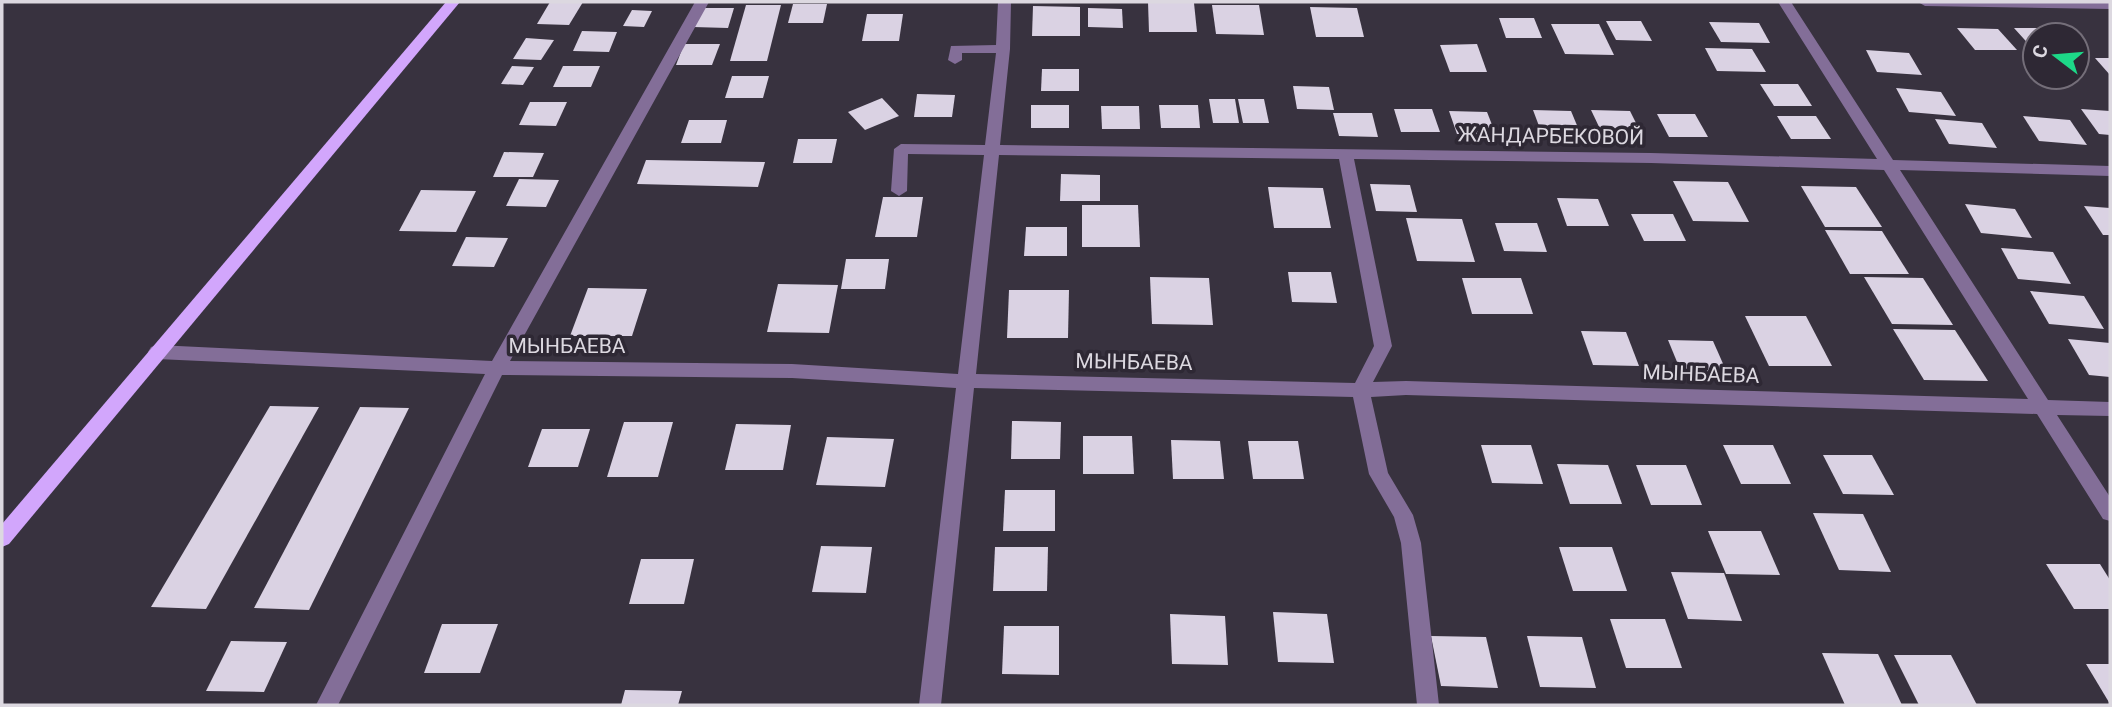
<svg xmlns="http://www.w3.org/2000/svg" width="2112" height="707" viewBox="0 0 2112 707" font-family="Roboto,sans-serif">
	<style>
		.building { fill: #dad2e3 }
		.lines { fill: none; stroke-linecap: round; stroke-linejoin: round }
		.minor { fill: #836e98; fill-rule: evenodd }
		.major { fill: #d2a6fc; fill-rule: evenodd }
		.labels { text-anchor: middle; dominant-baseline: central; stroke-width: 7; stroke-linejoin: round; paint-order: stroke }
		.street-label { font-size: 21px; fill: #dcd8e0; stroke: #2e2834 }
	</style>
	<rect width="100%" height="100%" fill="#38323f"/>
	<!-- building -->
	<g class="building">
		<path d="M550 2H583L569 25 537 24Z"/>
		<path d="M1148 2 1194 3 1197 32H1149Z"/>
		<path d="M793 4H827L823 23H788Z"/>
		<path d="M746 5H781L767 61H730Z"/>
		<path d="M1212 5H1259L1264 35 1216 34Z"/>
		<path d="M1033 6 1080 7V36H1032Z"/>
		<path d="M1310 7 1357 8 1364 37H1316Z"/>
		<path d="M700 8H734L728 28 693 27Z"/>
		<path d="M1088 8 1122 9 1123 28 1088 27Z"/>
		<path d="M632 10 652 11 644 27 623 26Z"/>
		<path d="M867 14H903L899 41H862Z"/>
		<path d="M1499 18H1534L1542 38H1506Z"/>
		<path d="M1606 21H1641L1652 41 1616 40Z"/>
		<path d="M1709 22 1759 23 1770 43 1721 42Z"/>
		<path d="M1551 24H1599L1614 55 1565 54Z"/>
		<path d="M1957 28 1998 29 2017 50H1975Z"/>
		<path d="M2014 28H2055L2061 35H2035L2033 49Z"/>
		<path d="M582 31 617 32 609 52 573 51Z"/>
		<path d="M526 38 554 40 541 60 513 59Z"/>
		<path d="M684 44H720L712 65H676Z"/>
		<path d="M1477 44 1487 72H1450L1440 45Z"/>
		<path d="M1705 48 1752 49 1766 72 1717 71Z"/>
		<path d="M1866 50 1909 53 1922 75 1877 72Z"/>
		<path d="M2095 58H2110V75Z"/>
		<path d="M512 66 534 67 523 85 501 84Z"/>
		<path d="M563 66H600L591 87H553Z"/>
		<path d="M1042 69H1079V91H1041Z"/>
		<path d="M732 76H769L763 98H725Z"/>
		<path d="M1760 84H1798L1812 106H1774Z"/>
		<path d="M1293 86 1329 87 1334 110 1297 109Z"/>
		<path d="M1896 88 1941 92 1956 116 1909 112Z"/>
		<path d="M917 94 955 95 952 117H914Z"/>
		<path d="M882 98 899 116 865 130 848 112Z"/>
		<path d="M1209 99H1235L1239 123H1213Z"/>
		<path d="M1238 99H1264L1269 123H1243Z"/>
		<path d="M530 102H567L556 126 519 125Z"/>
		<rect x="1031" y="105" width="38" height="23"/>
		<path d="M1159 105H1198L1200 128H1161Z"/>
		<path d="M1101 106H1139L1140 129H1102Z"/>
		<path d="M1394 109H1432L1440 132H1401Z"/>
		<path d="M2081 109 2110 111V135L2099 134Z"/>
		<path d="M1533 110 1571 111 1581 135 1542 134Z"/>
		<path d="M1591 110 1630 111 1641 133H1602Z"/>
		<path d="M1449 111 1487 112 1496 135 1457 134Z"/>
		<path d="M1333 113H1372L1378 137 1339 136Z"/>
		<path d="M1657 114H1695L1708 137H1669Z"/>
		<path d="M1777 116H1816L1831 139H1791Z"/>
		<path d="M2023 116 2070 120 2087 145 2039 141Z"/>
		<path d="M1935 119 1982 123 1997 148 1949 144Z"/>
		<path d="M689 120H727L721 143H681Z"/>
		<path d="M798 139H837L832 163H793Z"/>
		<path d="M504 152 544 153 533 177H493Z"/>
		<path d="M646 160 765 162 758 187 637 184Z"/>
		<path d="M1061 174 1100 175V201H1060Z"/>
		<path d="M519 179 559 180 546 207 506 206Z"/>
		<path d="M1673 181 1728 182 1749 222 1693 221Z"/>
		<path d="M1370 184 1410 185 1417 212 1376 211Z"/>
		<path d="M1801 186 1856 187 1882 227H1825Z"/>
		<path d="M1268 187 1323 188 1331 228H1274Z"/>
		<path d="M421 190 476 191 456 232 399 231Z"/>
		<path d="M883 197H923L917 237H875Z"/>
		<path d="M1557 198 1598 199 1609 226H1567Z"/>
		<path d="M1965 204 2015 209 2032 238 1981 233Z"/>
		<path d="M1082 205H1138L1140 247H1082Z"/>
		<path d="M2084 206 2110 208V235H2103Z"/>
		<path d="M1631 214H1673L1686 241H1644Z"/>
		<path d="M1406 218 1462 219 1475 262 1417 261Z"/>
		<path d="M1495 223H1537L1547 252 1504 251Z"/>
		<path d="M1026 227H1067V256H1024Z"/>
		<path d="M1825 230 1882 231 1909 274H1850Z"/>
		<path d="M466 237 508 238 494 267 452 266Z"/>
		<path d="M2001 248 2053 252 2071 284 2018 279Z"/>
		<path d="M846 259H889L885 289H841Z"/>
		<path d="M1288 272H1331L1337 303 1292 302Z"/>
		<path d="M1150 277 1209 278 1213 325 1152 324Z"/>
		<path d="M1864 277 1923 278 1953 325 1892 324Z"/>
		<path d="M1462 278H1521L1533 314H1472Z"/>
		<path d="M778 284 838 285 829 333 767 332Z"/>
		<path d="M588 288 647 289 632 336H570Z"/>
		<path d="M1009 290H1069L1068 338H1007Z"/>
		<path d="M2030 291 2084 296 2104 329 2049 324Z"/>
		<path d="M1745 316H1806L1832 366H1769Z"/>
		<path d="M1893 329 1955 330 1988 381 1924 380Z"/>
		<path d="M1581 331 1626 332 1639 366 1593 365Z"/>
		<path d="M2068 339 2110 343V377L2089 375Z"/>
		<path d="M1668 340 1713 341 1728 375 1682 374Z"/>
		<path d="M270 406 319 407 206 609 151 607Z"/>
		<path d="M360 407 409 408 309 610 254 608Z"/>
		<path d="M1012 421 1061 422 1060 459H1011Z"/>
		<path d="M624 422H673L658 477H607Z"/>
		<path d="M736 424 791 425 783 470H725Z"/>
		<path d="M542 429H590L578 467H528Z"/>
		<path d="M1083 436H1132L1134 474H1083Z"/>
		<path d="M827 437 894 439 885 487 816 485Z"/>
		<path d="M1171 440 1220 441 1224 479H1173Z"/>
		<path d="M1248 441H1298L1304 479H1253Z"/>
		<path d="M1481 445H1531L1543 484 1492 483Z"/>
		<path d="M1723 445H1773L1791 484H1741Z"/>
		<path d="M1823 455H1872L1894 495 1843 494Z"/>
		<path d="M1557 464 1608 465 1622 504H1570Z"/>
		<path d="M1636 465H1686L1702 505H1651Z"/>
		<path d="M1005 490H1055V531H1003Z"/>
		<path d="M1813 513 1863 514 1891 572 1839 570Z"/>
		<path d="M1708 531H1761L1780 575 1726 574Z"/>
		<path d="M821 546 872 547 866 593 812 592Z"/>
		<path d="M995 547H1048L1047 591H993Z"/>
		<path d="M1559 547H1612L1627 591H1573Z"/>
		<path d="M641 559H694L684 604H629Z"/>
		<path d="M2046 564H2100L2110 580V609H2074Z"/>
		<path d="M1671 572 1724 573 1742 621 1688 619Z"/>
		<path d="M1273 612 1327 614 1334 663 1278 662Z"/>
		<path d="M1170 614 1225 616 1228 665 1172 664Z"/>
		<path d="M1610 619H1665L1682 668H1626Z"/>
		<path d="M442 624H498L480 673H424Z"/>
		<path d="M1004 626H1059V675L1002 674Z"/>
		<path d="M1431 636 1486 637 1498 688 1441 686Z"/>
		<path d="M1527 636 1582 637 1596 688 1540 687Z"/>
		<path d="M231 641 287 642 264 692 206 691Z"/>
		<path d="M1822 653 1878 654 1902 705H1845Z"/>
		<path d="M1894 655H1951L1977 705H1919Z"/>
		<path d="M2086 664H2110V704Z"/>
		<path d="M625 690 682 691 678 705H621Z"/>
	</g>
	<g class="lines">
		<!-- minor -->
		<g class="minor">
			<path d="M695 2H709L510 361 792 364 958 374 984 155 908 154 907 191 899 196 891 191 894 149 901 144 985 145 996 53H962V60L955 64 948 60 951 46 996 45 998 2H1011L1010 49 1000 145 1651 153 1877 159 1778 2H1791L1893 160 2110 166V176L1900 170 2048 400 2110 402V416L2057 415 2110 497V521L2103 519 2037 414 1406 395 1371 397 1388 473 1413 515 1421 543 1439 705H1417L1401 543 1394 517 1369 474 1353 397 974 388 941 705H919L956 388 792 378 502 375 338 705H316L485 374 157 359 151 357 148 352 151 347 157 345 492 361ZM999 155 1339 159 1374 346 1355 383 976 374ZM1354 159 1651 163 1884 170 2028 399 1406 381 1373 382 1392 346Z"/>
			<path d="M1918 2H2110V9L1925 6Z"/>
		</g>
		<!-- major -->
		<path class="major" d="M446 2H460L9 544 2 547V524Z"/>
	</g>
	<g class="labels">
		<!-- street labels -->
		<g class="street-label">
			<text transform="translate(1551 136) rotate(1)">ЖАНДАРБЕКОВОЙ</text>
			<text x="567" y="346">МЫНБАЕВА</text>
			<text transform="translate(1134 362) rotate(1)">МЫНБАЕВА</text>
			<text transform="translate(1701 374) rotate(2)">МЫНБАЕВА</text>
		</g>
	</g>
	<!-- border -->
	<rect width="2112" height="707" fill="none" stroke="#dcd8e0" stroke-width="7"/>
	<!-- north arrow -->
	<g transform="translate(2056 56) rotate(286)"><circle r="33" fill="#2e2834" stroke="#746e79" stroke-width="2"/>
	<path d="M0-5L12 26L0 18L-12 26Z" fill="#1dd888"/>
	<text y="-10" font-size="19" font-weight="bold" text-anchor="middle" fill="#dcd8e0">С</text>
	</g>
</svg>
